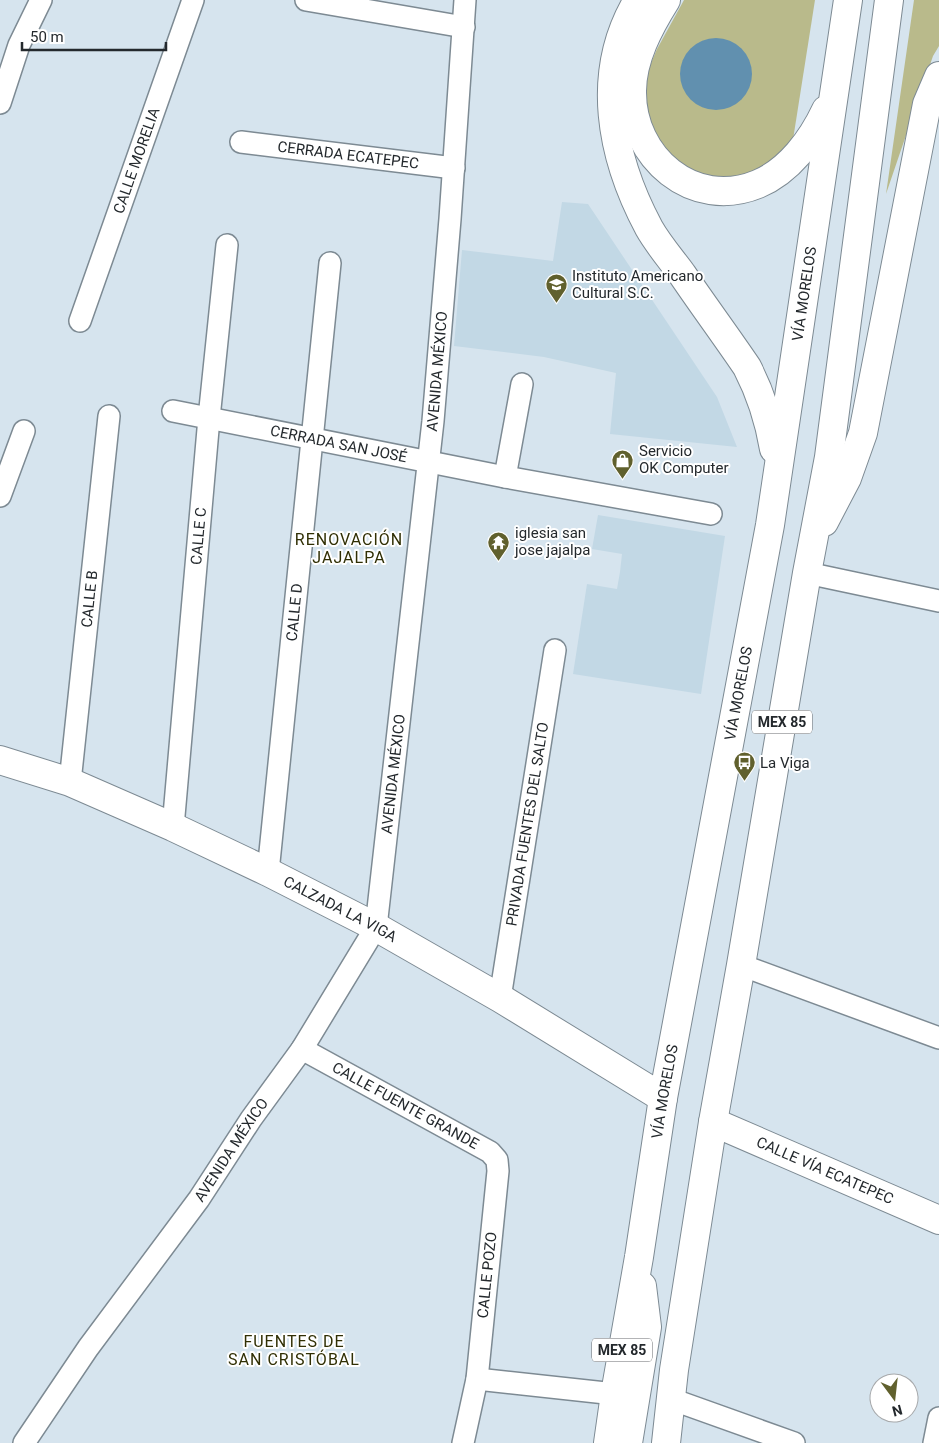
<svg xmlns="http://www.w3.org/2000/svg" width="939" height="1443" viewBox="0 0 939 1443" font-family="Roboto,sans-serif">
	<style>
		.built { fill: #c2d8e5 }
		.green { fill: #b9ba8b }
		.water { fill: #6190af }
		.lines { fill: none; stroke-linecap: round; stroke-linejoin: round }
		.minor-casing { stroke: #7d8a93; stroke-width: 24 }
		.major-casing { stroke: #7d8a93; stroke-width: 30 }
		.minor { stroke: #fff; stroke-width: 21 }
		.major { stroke: #fff; stroke-width: 28 }
		.labels { text-anchor: middle; dominant-baseline: central; stroke-width: 4; stroke-linejoin: round; paint-order: stroke }
		.shield { fill: #fff; stroke: #66696c; stroke-width: 1 }
		.shield-label { font-size: 14px; font-weight: bold; fill: #24292d }
		.street-label { font-size: 15px; fill: #24292d; stroke: #fff }
		.poi-label { font-size: 15px; fill: #24292d; stroke: #fff; text-anchor: start }
		.neighbourhood-label { font-size: 16px; letter-spacing: 1px; fill: #302f04; stroke: #fff }
	</style>
	<rect width="100%" height="100%" fill="#d6e4ee"/>
	<!-- built -->
	<g class="built">
		<path d="M562 202 588 204 717 397 737 447 610 434 616 373 544 357 454 346 462 250 553 261Z"/>
		<path d="M598 515 725 536 701 694 573 674 587 584 617 589 620 572 622 554 592 549Z"/>
	</g>
	<!-- green -->
	<g class="green">
		<path d="M684 0H815L792 146 752 176 720 179 689 173 666 156 650 128 643 103 645 77 657 49Z"/>
		<path d="M914 0H939V46L933 56 886 194Z"/>
	</g>
	<!-- water -->
	<circle class="water" cx="716" cy="74" r="36"/>
	<g class="lines">
		<defs>
			<g id="minor">
				<path d="M306 0 464 27"/>
				<path d="M0 103 19 45 41 0"/>
				<path id="s1" d="M241 142 454 168"/>
				<path id="s2" d="M80 321 193 0"/>
				<path id="s3" d="M173 411 505 477 711 514"/>
				<path d="M505 477 522 384"/>
				<path d="M0 496 24 431"/>
				<path d="M807 573 939 601"/>
				<path id="s4" d="M70 782 109 416"/>
				<path id="s5" d="M173 827 209 418 227 245"/>
				<path id="s6" d="M268 872 330 263"/>
				<path d="M741 965 939 1038"/>
				<path id="s7" d="M500 998 555 650"/>
				<path id="s8" d="M302 1049 490 1152 497 1160 498 1171 477 1379 463 1443"/>
				<path d="M477 1379 615 1394"/>
				<path d="M671 1399 794 1443"/>
				<path id="s9" d="M24 1443 88 1348 199 1199 251 1119 302 1049 376 927 433 421 450 219 465 0"/>
				<path d="M934 1443 939 1418"/>
			</g>
			<g id="major">
				<path d="M638 0C594 73 611 157 649 228 658 244 671 259 682 274 703 305 726 336 747 367 761 394 769 419 774 449"/>
				<path d="M666 0C649 27 632 59 632 91 631 157 693 211 758 184 789 171 812 140 826 110"/>
				<path d="M824 522 847 478 863 433 927 104 939 76"/>
				<path id="s10" d="M0 760 70 782 173 827 268 872 376 927 500 998 663 1098"/>
				<path id="s11" d="M713 1122 939 1220"/>
				<path id="s12" d="M608 1443 615 1394 639 1257 663 1098 770 525 848 0"/>
				<path d="M628 1443 647 1327 642 1286"/>
				<path d="M666 1443 674 1370 713 1122 741 965 807 573 829 457 889 0"/>
			</g>
		</defs>
		<!-- minor casing -->
		<use href="#minor" class="minor-casing"/>
		<!-- major casing -->
		<use href="#major" class="major-casing"/>
		<!-- minor -->
		<use href="#minor" class="minor"/>
		<!-- major -->
		<use href="#major" class="major"/>
	</g>
	<!-- icons -->
	<defs>
		<symbol id="school-pin" viewBox="-11 -11 22 30"><path d="M0 17L-7.5 6A9.5 9.5 0 1 1 7.5 6Z" fill="#60602d" stroke="#fff"/><path d="M0-5L7-2L0 1L-7-2ZM-4 1L0 2.5L4 1V4Q0 6-4 4Z" fill="#fff"/></symbol>
		<symbol id="shop-pin" viewBox="-11 -11 22 30"><path d="M0 17L-7.5 6A9.5 9.5 0 1 1 7.5 6Z" fill="#60602d" stroke="#fff"/><path d="M-5-2.5h2.3a2.7 3.5 0 0 1 5.4 0H5L5.5 6h-11ZM-1.5-2.5h3a1.5 2.3 0 0 0-3 0Z" fill="#fff"/></symbol>
		<symbol id="temple-pin" viewBox="-11 -11 22 30"><path d="M0 17L-7.5 6A9.5 9.5 0 1 1 7.5 6Z" fill="#60602d" stroke="#fff"/><path d="M0-6L5-2H3V0L6.5 2.5H4V6H1.5V3h-3V6H-4V2.5H-6.5L-3 0V-2H-5Z" fill="#fff"/></symbol>
		<symbol id="bus-pin" viewBox="-11 -11 22 30"><path d="M0 17L-7.5 6A9.5 9.5 0 1 1 7.5 6Z" fill="#60602d" stroke="#fff"/><path d="M-5-6H5V4H4V6H2V4H-2V6H-4V4H-5ZM-3.5-4V0h7V-4ZM-3.5 1.2v1.5H-2V1.2ZM2 1.2v1.5H3.5V1.2Z" fill="#fff"/></symbol>
	</defs>
	<g fill-rule="evenodd">
		<use href="#school-pin" x="544" y="272" width="25" height="34"/>
		<use href="#shop-pin" x="610" y="448" width="25" height="34"/>
		<use href="#temple-pin" x="486" y="530" width="25" height="34"/>
		<use href="#bus-pin" x="732" y="750" width="25" height="34"/>
	</g>
	<g class="labels">
		<!-- shield labels -->
		<g class="shield">
			<rect x="752" y="710.5" width="60" height="23" rx="4"/>
			<rect x="592" y="1338.5" width="60" height="23" rx="4"/>
		</g>
		<g class="shield-label">
			<text x="782" y="722">MEX 85</text>
			<text x="622" y="1350">MEX 85</text>
		</g>
		<!-- street labels -->
		<g class="street-label">
			<text stroke="none"><textPath href="#s1" startOffset="108">CERRADA ECATEPEC</textPath></text>
			<text stroke="none"><textPath href="#s2" startOffset="170">CALLE MORELIA</textPath></text>
			<text stroke="none"><textPath href="#s12" startOffset="1166">VÍA MORELOS</textPath></text>
			<text stroke="none"><textPath href="#s9" startOffset="1184">AVENIDA MÉXICO</textPath></text>
			<text stroke="none"><textPath href="#s3" startOffset="169">CERRADA SAN JOSÉ</textPath></text>
			<text stroke="none"><textPath href="#s5" startOffset="292">CALLE C</textPath></text>
			<text stroke="none"><textPath href="#s4" startOffset="184">CALLE B</textPath></text>
			<text stroke="none"><textPath href="#s6" startOffset="261">CALLE D</textPath></text>
			<text stroke="none"><textPath href="#s12" startOffset="761">VÍA MORELOS</textPath></text>
			<text stroke="none"><textPath href="#s9" startOffset="779">AVENIDA MÉXICO</textPath></text>
			<text stroke="none"><textPath href="#s7" startOffset="176">PRIVADA FUENTES DEL SALTO</textPath></text>
			<text stroke="none"><textPath href="#s10" startOffset="372">CALZADA LA VIGA</textPath></text>
			<text stroke="none"><textPath href="#s12" startOffset="356">VÍA MORELOS</textPath></text>
			<text stroke="none"><textPath href="#s8" startOffset="118">CALLE FUENTE GRANDE</textPath></text>
			<text stroke="none"><textPath href="#s9" startOffset="359">AVENIDA MÉXICO</textPath></text>
			<text stroke="none"><textPath href="#s11" startOffset="122">CALLE VÍA ECATEPEC</textPath></text>
			<text transform="translate(487 1275) rotate(-84)">CALLE POZO</text>
		</g>
		<!-- poi labels -->
		<g class="poi-label">
			<text x="572" y="276">Instituto Americano<tspan x="572" dy="17">Cultural S.C.</tspan></text>
			<text x="639" y="451">Servicio<tspan x="639" dy="17">OK Computer</tspan></text>
			<text x="515" y="533">iglesia san<tspan x="515" dy="17">jose jajalpa</tspan></text>
			<text x="760" y="763">La Viga</text>
		</g>
		<!-- neighbourhood labels -->
		<g class="neighbourhood-label">
			<text x="349" y="539">RENOVACIÓN<tspan x="349" dy="18">JAJALPA</tspan></text>
			<text x="294" y="1341">FUENTES DE<tspan x="294" dy="18">SAN CRISTÓBAL</tspan></text>
		</g>
	</g>
	<!-- north arrow -->
	<g transform="translate(894 1398) rotate(165)"><circle r="24" fill="#ffffff" stroke="#a7a9ab"/>
	<path d="M0-4L9 19L0 12L-9 19Z" fill="#60602d"/>
	<text y="-8" font-size="14" font-weight="bold" text-anchor="middle" fill="#24292d">N</text>
	</g>
	<!-- scale -->
	<path d="M22 42v8h144v-8" fill="none" stroke="#24292d" stroke-width="2.5"/>
	<text x="30" y="42" font-size="15" fill="#24292d" stroke="#ffffff" stroke-width="4" paint-order="stroke">50 m</text>
</svg>
